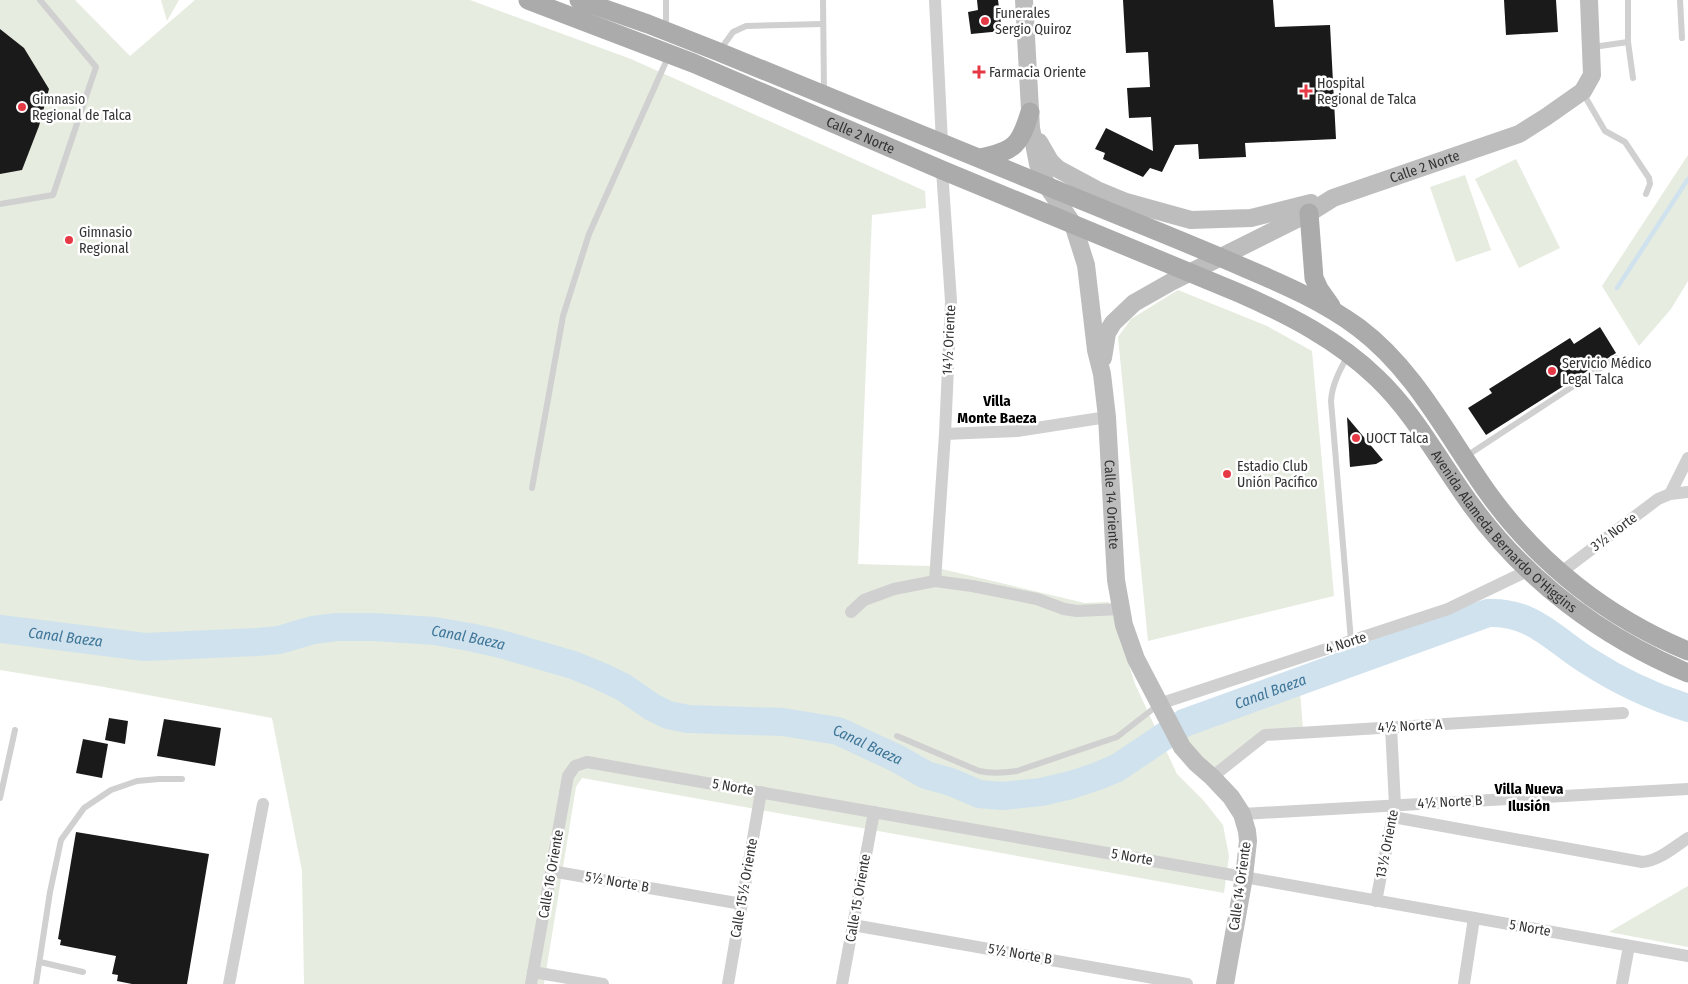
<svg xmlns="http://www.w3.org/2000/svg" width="1688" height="984" viewBox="0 0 1688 984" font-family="'Fira Sans Condensed',sans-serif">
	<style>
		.green { fill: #e6ecdf }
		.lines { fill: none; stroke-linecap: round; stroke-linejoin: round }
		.stream { stroke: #cfe2ee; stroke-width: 4.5 }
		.river { stroke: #cfe2ee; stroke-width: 28 }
		.building { fill: #1a1a1a }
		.lane { stroke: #d0d0d0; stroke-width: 6 }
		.street { stroke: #d0d0d0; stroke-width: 12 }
		.secondary { stroke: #bdbdbd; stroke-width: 18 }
		.primary { stroke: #ababab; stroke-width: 19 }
		.poi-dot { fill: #e63946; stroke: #fff; stroke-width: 2 }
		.labels { text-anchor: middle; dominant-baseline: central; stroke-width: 5; stroke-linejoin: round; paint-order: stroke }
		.poi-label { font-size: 14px; fill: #333; stroke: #fff; text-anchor: start }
		.street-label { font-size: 14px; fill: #333; stroke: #fff }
		.neighbourhood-label { font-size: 15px; font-weight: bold; fill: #000; stroke: #fff }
		.water-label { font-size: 15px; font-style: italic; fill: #3f7597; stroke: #fff }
	</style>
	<rect width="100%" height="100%" fill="#fff"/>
	<!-- green -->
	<g class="green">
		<path d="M0 0H75L130 56 195 0H470L631 59 925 191 926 208 872 215 858 564 929 566 1085 603 1109 602 1135 684 1177 774 1204 801 1223 825 1229 856 1224 893 582 778 576 787 544 984H304L302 871 272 718 104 687 0 670Z"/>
		<path d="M161 0H179L167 21Z"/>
		<path d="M1688 155V281L1671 309 1639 346 1602 286Z"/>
		<path d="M1516 159 1560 248 1519 268 1475 179Z"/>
		<path d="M1465 175 1491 250 1456 262 1430 187Z"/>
		<path d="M1178 290 1267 326 1312 351 1334 596 1148 641 1118 337 1131 319Z"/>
		<path d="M1300 692 1303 728 1265 731 1214 771 1181 736 1232 715Z"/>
		<path d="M1688 886V947L1609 932Z"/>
	</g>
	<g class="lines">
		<!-- stream -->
		<path class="stream" d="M1617 288 1688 179"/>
		<!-- river -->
		<path class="river" id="s1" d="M0 629 145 647 257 642 279 640 313 630 337 627H374L435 631 469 637 497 643 573 665 600 676 623 687 652 707 668 715 688 719 783 722 838 731 898 759 926 775 951 782 979 794 1003 796 1041 792 1071 785 1098 776 1117 768 1184 723 1488 613C1532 611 1553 639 1588 661 1619 681 1653 697 1688 708"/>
	</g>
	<!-- building -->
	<g class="building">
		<path d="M977 0H998L1002 31 971 34 968 12 978 10Z"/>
		<path d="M1123 0H1273L1275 27 1330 25 1336 139 1245 143 1246 157 1199 159 1198 144 1175 145 1162 172 1150 168 1143 177 1103 159 1105 153 1095 149 1106 128 1153 151 1151 117 1129 118 1127 88 1150 87 1148 52 1126 53Z"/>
		<path d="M1504 0H1556L1558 32 1506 35Z"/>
		<path d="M0 29 24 48 49 89 39 126 22 170 0 174Z"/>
		<path d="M1600 327 1616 353 1486 435 1468 408 1492 393 1489 389 1570 338 1574 344Z"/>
		<path d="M1347 417 1383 460 1376 464 1350 467Z"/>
		<path d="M109 718 128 721 125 744 105 740Z"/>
		<path d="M164 719 221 728 215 766 157 756Z"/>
		<path d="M83 739 108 744 102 778 76 773Z"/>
		<path d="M76 832 209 854 187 984H132L117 981 118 975 112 974 116 956 60 945 61 940 58 939Z"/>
	</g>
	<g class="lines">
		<!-- lane -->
		<g class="lane">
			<path d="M666 0V29"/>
			<path d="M823 0 824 91"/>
			<path d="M1628 0V42"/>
			<path d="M1680 0 1682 38"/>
			<path d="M1593 47 1628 42 1633 78"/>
			<path d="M720 50 733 32 746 26 823 24"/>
			<path d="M1583 93 1605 131 1625 142 1649 178 1650 184 1646 194"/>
			<path d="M0 204 53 195 96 67 40 0"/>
			<path d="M1348 355C1340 370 1332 384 1331 401L1351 641"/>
			<path d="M1465 457 1616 358"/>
			<path d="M532 488 563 316 589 234 669 55"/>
			<path d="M897 736 979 771C992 774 1004 773 1017 771L1117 737 1158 705"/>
			<path d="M0 798 15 730"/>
			<path d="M40 962 83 972"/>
			<path d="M36 984 50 892 61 840 84 808 111 790 137 781 159 779H182"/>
		</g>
		<!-- street -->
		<g class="street">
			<path d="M935 0 942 143"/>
			<path d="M945 434 1017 431 1107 417"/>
			<path d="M1670 494 1688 458"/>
			<path d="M1560 573 1658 499 1670 494 1688 492"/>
			<path d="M935 581 945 434 951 301 942 170"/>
			<path d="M851 612 864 600 894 589 935 581 972 586 1037 599 1064 609 1077 611 1121 609"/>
			<path d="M1159 704 1448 609 1527 571"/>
			<path d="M1212 777 1265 735 1623 713"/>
			<path d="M1242 814 1688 789"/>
			<path d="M1393 817 1642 862C1659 861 1674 847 1688 838"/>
			<path d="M551 871 742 904"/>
			<path d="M1376 901 1395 805 1391 727"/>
			<path d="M853 925 1187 984"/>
			<path d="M533 972 603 984"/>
			<path d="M229 984 263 804"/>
			<path d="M531 984 568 776 575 766 587 762 1244 877 1688 956"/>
			<path d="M728 984 761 792"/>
			<path d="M842 984 874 812"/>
			<path d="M1464 984 1474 918"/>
			<path d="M1622 984 1629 946"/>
		</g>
		<!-- secondary -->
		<g class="secondary">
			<path id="s2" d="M1024 0 1031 128 1038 164 1047 186 1073 224 1086 265 1096 350 1102 374 1107 417 1116 580 1124 625 1136 659 1182 747 1196 763 1212 777 1231 797 1242 814 1247 831 1248 841 1244 877 1225 984"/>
			<path d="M1039 142 1050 161 1058 169 1097 190 1126 202 1191 220 1251 218 1311 203"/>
			<path id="s3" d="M1103 358 1107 333 1113 323 1134 303 1171 282 1309 213 1333 198 1519 134 1546 117 1583 91 1592 75 1589 0"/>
		</g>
		<!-- primary -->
		<g class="primary">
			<path id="s4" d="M528 0 693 63 942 170 1239 293C1289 315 1338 340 1377 378 1415 414 1441 464 1472 506 1527 581 1602 637 1688 673"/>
			<path d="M579 0 648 24 719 52C853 107 987 161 1120 216 1162 233 1204 250 1245 268 1285 285 1324 302 1359 328 1415 370 1448 437 1488 493 1539 564 1608 618 1688 651"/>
			<path d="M980 158C1015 151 1020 145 1030 112"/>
			<path d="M1309 213 1314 278 1319 289 1331 306"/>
		</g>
	</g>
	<!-- markers -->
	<g class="poi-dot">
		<circle cx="985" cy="21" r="5"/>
		<path d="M976.5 64.5h5v5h5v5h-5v5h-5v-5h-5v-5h5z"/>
		<path d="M1303.5 83.5h5v5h5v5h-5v5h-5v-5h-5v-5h5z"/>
		<circle cx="22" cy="107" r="5"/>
		<circle cx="69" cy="240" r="5"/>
		<circle cx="1552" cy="371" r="5"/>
		<circle cx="1356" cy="438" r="5"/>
		<circle cx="1227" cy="474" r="5"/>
	</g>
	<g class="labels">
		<!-- poi labels -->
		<g class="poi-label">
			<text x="995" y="13">Funerales<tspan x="995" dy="16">Sergio Quiroz</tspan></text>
			<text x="989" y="72">Farmacia Oriente</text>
			<text x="1317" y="83">Hospital<tspan x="1317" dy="16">Regional de Talca</tspan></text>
			<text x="32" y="99">Gimnasio<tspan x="32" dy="16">Regional de Talca</tspan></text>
			<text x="79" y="232">Gimnasio<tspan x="79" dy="16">Regional</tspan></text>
			<text x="1562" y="363">Servicio Médico<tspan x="1562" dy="16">Legal Talca</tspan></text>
			<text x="1366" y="438">UOCT Talca</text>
			<text x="1237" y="466">Estadio Club<tspan x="1237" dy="16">Unión Pacífico</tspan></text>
		</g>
		<!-- street labels -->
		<g class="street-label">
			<text stroke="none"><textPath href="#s4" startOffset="359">Calle 2 Norte</textPath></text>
			<text stroke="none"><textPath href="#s3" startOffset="388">Calle 2 Norte</textPath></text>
			<text transform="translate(949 340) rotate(-87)">14½ Oriente</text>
			<text stroke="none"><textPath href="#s2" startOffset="519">Calle 14 Oriente</textPath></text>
			<text stroke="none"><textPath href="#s4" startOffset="1132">Avenida Alameda Bernardo O'Higgins</textPath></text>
			<text transform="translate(1614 532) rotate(-37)">3½ Norte</text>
			<text transform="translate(1346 643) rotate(-18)">4 Norte</text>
			<text transform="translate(1410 726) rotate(-3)">4½ Norte A</text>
			<text transform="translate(733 787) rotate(10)">5 Norte</text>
			<text transform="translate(1450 802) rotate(-3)">4½ Norte B</text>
			<text transform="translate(1387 844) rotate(-79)">13½ Oriente</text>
			<text transform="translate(1132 857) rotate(10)">5 Norte</text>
			<text transform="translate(551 874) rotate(-80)">Calle 16 Oriente</text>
			<text transform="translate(617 882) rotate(10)">5½ Norte B</text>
			<text transform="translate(1240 886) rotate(-82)">Calle 14 Oriente</text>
			<text transform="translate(744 888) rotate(-80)">Calle 15½ Oriente</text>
			<text transform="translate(858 898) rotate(-80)">Calle 15 Oriente</text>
			<text transform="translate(1530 928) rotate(10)">5 Norte</text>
			<text transform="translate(1020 954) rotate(10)">5½ Norte B</text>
		</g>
		<!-- neighbourhood labels -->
		<g class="neighbourhood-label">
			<text x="997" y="401">Villa<tspan x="997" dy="17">Monte Baeza</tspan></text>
			<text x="1529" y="789">Villa Nueva<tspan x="1529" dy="17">Ilusión</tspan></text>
		</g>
		<!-- water labels -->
		<g class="water-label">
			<text stroke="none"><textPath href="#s1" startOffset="66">Canal Baeza</textPath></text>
			<text stroke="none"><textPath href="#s1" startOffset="472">Canal Baeza</textPath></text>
			<text stroke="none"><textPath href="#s1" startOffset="1329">Canal Baeza</textPath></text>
			<text stroke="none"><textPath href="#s1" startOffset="892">Canal Baeza</textPath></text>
		</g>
	</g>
</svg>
